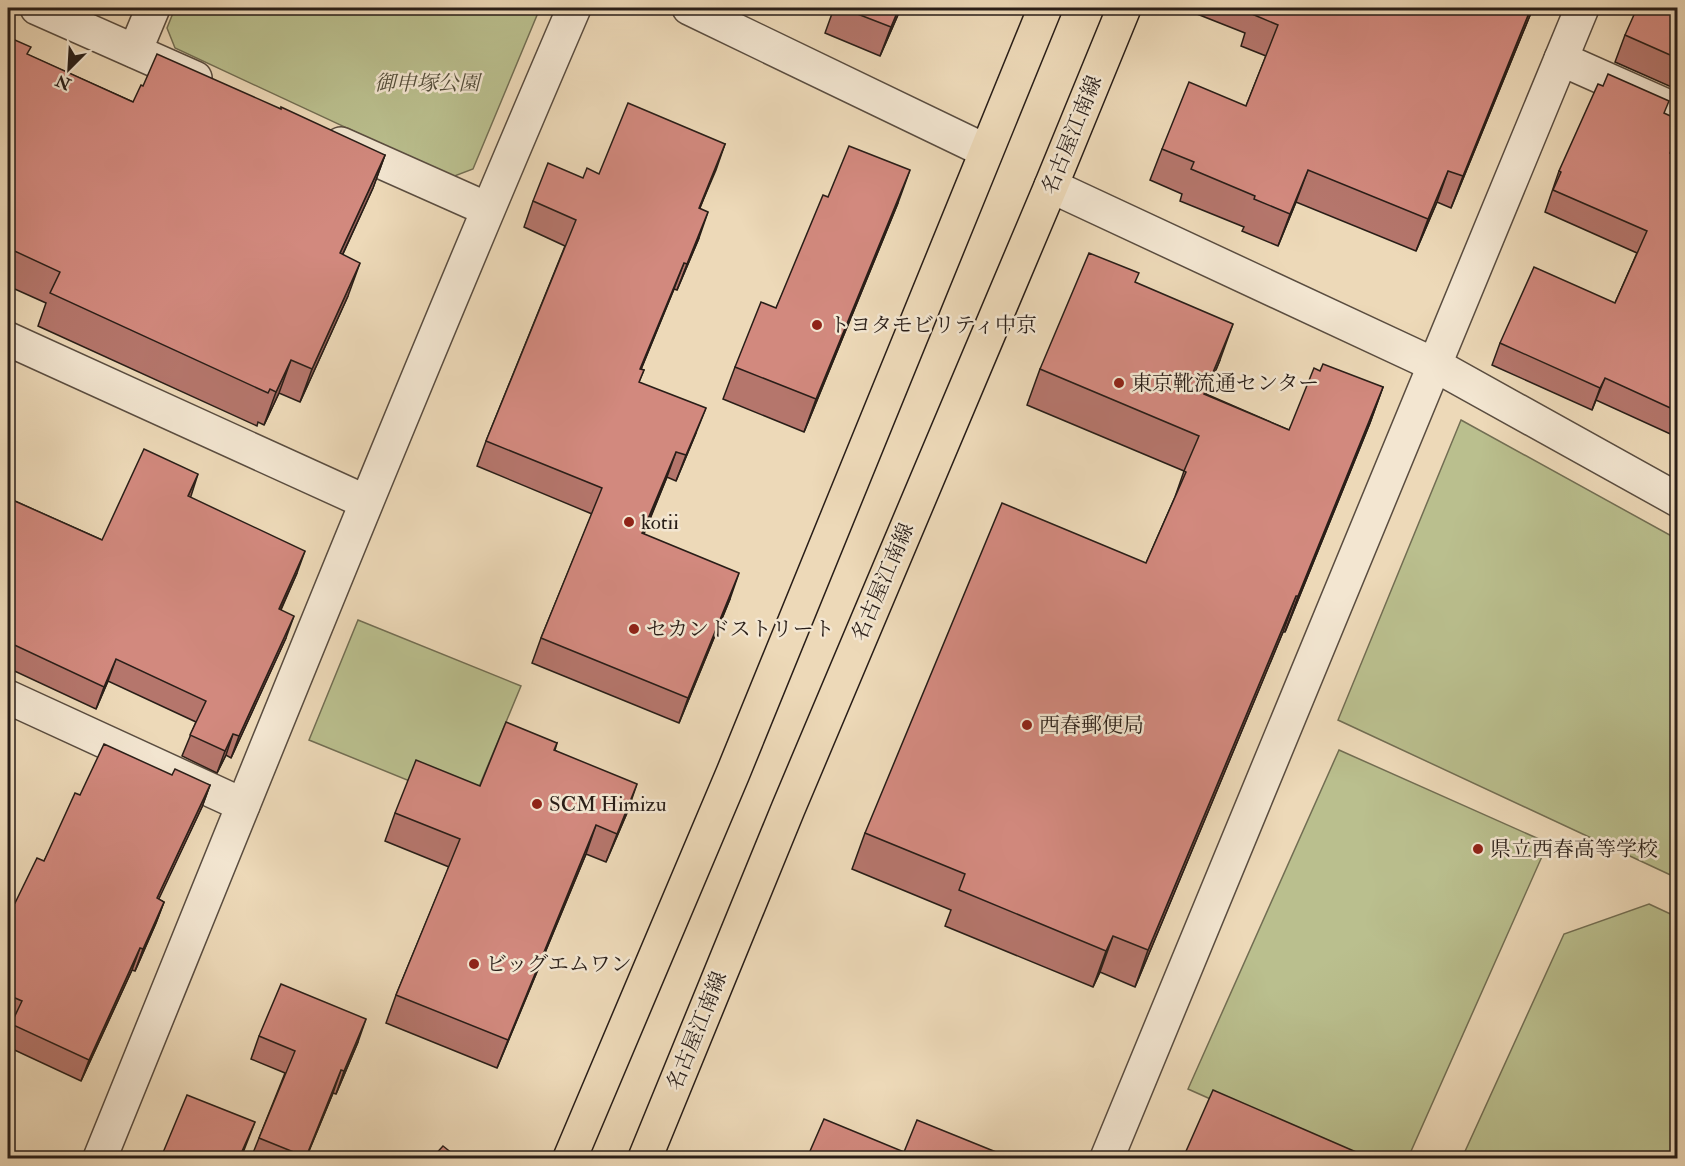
<svg xmlns="http://www.w3.org/2000/svg" width="1685" height="1166" viewBox="0 0 1685 1166" font-family="'IM FELL Double Pica','Noto Serif JP',serif">
	<style>
		.green { fill: #babf8e; stroke: #726e53; stroke-width: 1.5 }
		.lines { fill: none; stroke-linecap: round; stroke-linejoin: round }
		.minor-casing { stroke: #5a4d40; stroke-width: 36 }
		.major-casing { stroke: #291e18; stroke-width: 36 }
		.minor { stroke: #f3e6d1; stroke-width: 33 }
		.major { stroke: #edd9b8; stroke-width: 33 }
		.wall { fill: #b5766c; stroke: #291e18; stroke-width: 1.5 }
		.shaded-wall { fill: #936058; stroke: #291e18; stroke-width: 1.5 }
		.building { fill: #d2897e; stroke: #291e18; stroke-width: 1.5 }
		.poi-dot { fill: #8f2418; stroke: #f3e6d1; stroke-width: 2 }
		.labels { text-anchor: middle; dominant-baseline: central; stroke-width: 5; stroke-linejoin: round; paint-order: stroke }
		.park-label { font-size: 21px; font-style: italic; fill: #544e3b; stroke: #f3e6d1 }
		.street-label { font-size: 21px; fill: #291e18; stroke: #f3e6d1 }
		.poi-label { font-size: 21px; fill: #291e18; stroke: #f3e6d1; text-anchor: start }
	</style>
	<rect width="100%" height="100%" fill="#edd9b8"/>
	<filter id="stains"><feTurbulence type="fractalNoise" baseFrequency=".00333" numOctaves="4"/><feColorMatrix values="0 0 0 0 .2 0 0 0 0 .09 0 0 0 0 .02 0 0 0 .5 -.17"/></filter>
	<radialGradient id="worn" r=".72"><stop offset=".6" stop-color="#630" stop-opacity="0"/><stop offset="1" stop-color="#630" stop-opacity=".3"/></radialGradient>
	<!-- green -->
	<g class="green">
		<path d="M175 8H540L473 169 452 177 175 48 167 28Z"/>
		<path d="M1461 420 1677 539V878L1338 720Z"/>
		<path d="M358 620 521 686 471 806 309 740Z"/>
		<path d="M1339 750 1548 843 1408 1158H1343L1188 1089Z"/>
		<path d="M1649 904 1677 917V1158H1462L1564 934Z"/>
	</g>
	<g class="lines">
		<defs>
			<g id="minor">
				<path d="M37 8 195 78"/>
				<path d="M689 8 986 151"/>
				<path d="M135 51 153 8"/>
				<path d="M1561 59 1678 111"/>
				<path d="M341 144 487 209"/>
				<path d="M1051 186 1435 365 1678 500"/>
				<path d="M8 339 366 502"/>
				<path d="M8 697 243 805"/>
				<path d="M100 1158C256 774 410 389 574 8"/>
				<path d="M1107 1158 1582 8"/>
			</g>
			<g id="major">
				<path d="M570 1158 733 773 1045 8"/>
				<path d="M645 1158 788 809 1051 186 1124 8"/>
			</g>
		</defs>
		<!-- minor casing -->
		<use href="#minor" class="minor-casing"/>
		<!-- major casing -->
		<use href="#major" class="major-casing"/>
		<!-- minor -->
		<use href="#minor" class="minor"/>
		<!-- major -->
		<use href="#major" class="major"/>
	</g>
	<!-- wall -->
	<g class="wall">
		<path d="M834 8H901L880 56 825 33Z"/>
		<path d="M1194 8H1533L1451 208 1437 202 1416 251 1296 202 1278 246 1242 231 1244 227 1180 201 1182 194 1150 180 1162 149 1246 106 1266 56 1241 46 1245 33 1192 12Z"/>
		<path d="M1677 8V86L1676 89 1615 62 1625 35Z"/>
		<path d="M8 37 28 55 133 102 385 155 373 188 343 254 348 296 300 402 279 393 264 425 258 422 257 426 38 326 46 303 8 286Z"/>
		<path d="M1664 113 1672 153 1677 156V437L1596 400 1592 410 1492 365 1500 343 1615 303 1637 253 1545 212 1559 171Z"/>
		<path d="M725 144 700 208 699 238 677 290 674 289 641 369 644 370 639 382 696 433 676 481 667 477 644 534 730 599 679 723 532 663 541 638 592 514 477 466 486 441 565 246 524 227 533 201 583 178Z"/>
		<path d="M828 197 898 203 804 432 723 399 735 367 776 308Z"/>
		<path d="M1135 283 1220 360 1206 394 1289 430 1320 371 1383 387 1370 423 1285 632H1283L1135 987 1100 972 1093 987 945 926 951 910 852 869 865 833 1146 563 1175 497 1184 471 1027 405 1040 369Z"/>
		<path d="M190 497 297 573 281 610 286 638 231 758 226 755 217 773 182 756 196 722 108 681 96 709 8 668V498L102 540Z"/>
		<path d="M557 743 555 750 627 813 606 862 586 854 497 1068 386 1023 396 995 449 867 385 841 395 813 480 786Z"/>
		<path d="M172 775 210 785 202 807 158 899 164 902 156 923 135 971 132 970 81 1081 8 1047V1034L12 1022 8 1020V900L15 903 44 861 80 795Z"/>
		<path d="M259 1036 358 1042 336 1094 333 1093 306 1158H251L285 1073 251 1059Z"/>
	</g>
	<!-- shaded-wall -->
	<g class="shaded-wall">
		<path d="M899 8H901L880 56 891 27Z"/>
		<path d="M1531 8H1533L1451 208 1463 176Z"/>
		<path d="M1677 136 1676 144 1662 175 1670 153Z"/>
		<path d="M725 144 716 170 689 233 699 208Z"/>
		<path d="M385 155 373 188 328 286 340 253Z"/>
		<path d="M910 170 898 203 804 432 816 399Z"/>
		<path d="M1308 170 1296 202 1278 246 1290 214Z"/>
		<path d="M1448 171 1437 202 1416 251 1428 219Z"/>
		<path d="M708 212 699 238 677 290 687 264Z"/>
		<path d="M360 263 348 296 300 402 312 369Z"/>
		<path d="M684 263 674 289 631 394 640 369Z"/>
		<path d="M1233 324 1220 360 1191 430 1204 394Z"/>
		<path d="M291 360 279 393 264 425 276 392Z"/>
		<path d="M1605 378 1596 400 1592 410 1600 388Z"/>
		<path d="M1383 387 1370 423 1285 632 1298 596Z"/>
		<path d="M706 408 696 433 676 481 686 455Z"/>
		<path d="M676 452 667 477 633 559 642 533Z"/>
		<path d="M198 474 191 496 180 518 188 496Z"/>
		<path d="M305 551 297 573 271 631 279 609Z"/>
		<path d="M739 573 730 599 679 723 688 698Z"/>
		<path d="M1296 596 1283 632 1135 987 1148 950Z"/>
		<path d="M294 616 286 638 231 758 239 736Z"/>
		<path d="M116 659 108 681 96 709 104 687Z"/>
		<path d="M233 734 226 755 217 773 225 751Z"/>
		<path d="M637 784 627 813 606 862 617 834Z"/>
		<path d="M210 785 202 807 149 920 157 898Z"/>
		<path d="M596 825 586 854 497 1068 508 1040Z"/>
		<path d="M164 902 156 923 135 971 143 949Z"/>
		<path d="M1113 936 1100 972 1093 987 1106 951Z"/>
		<path d="M140 948 132 970 81 1081 89 1060Z"/>
		<path d="M366 1019 358 1042 336 1094 344 1071Z"/>
		<path d="M341 1070 333 1093 306 1158H305Z"/>
		<path d="M255 1122 246 1145 241 1158H239Z"/>
	</g>
	<!-- building -->
	<g class="building">
		<path d="M842 8H899L891 27Z"/>
		<path d="M1255 8H1531L1463 176 1448 171 1428 219 1308 170 1290 214 1254 199 1255 196 1191 169 1194 162 1162 149 1189 82 1246 106 1278 25 1252 14Z"/>
		<path d="M1637 8H1677V58L1625 35Z"/>
		<path d="M8 37 31 47 27 54 133 102 141 85 143 86 157 54 281 109V107L385 155 340 253 360 263 312 369 291 360 276 392 270 389 268 393 50 293 60 272 8 248Z"/>
		<path d="M1608 74 1669 101 1664 113 1677 119V136L1670 153 1677 156V411L1605 378 1600 388 1500 343 1534 267 1615 303 1647 231 1553 190 1561 172 1559 171 1598 84 1603 86Z"/>
		<path d="M628 103 725 144 699 208 708 212 687 264 684 263 640 369 644 370 639 382 706 408 686 455 676 452 642 533 739 573 688 698 541 638 602 488 486 441 576 220 533 201 548 163 583 178 587 168 599 174Z"/>
		<path d="M849 146 910 170 816 399 735 367 761 302 776 308 823 195 828 197Z"/>
		<path d="M1089 253 1139 273 1135 282 1233 324 1204 394 1289 430 1314 368 1320 371 1323 364 1383 387 1298 596H1296L1148 950 1113 936 1106 951 959 890 965 874 865 833 1002 503 1146 563 1186 472 1184 471 1199 436 1040 369Z"/>
		<path d="M144 449 198 474 188 496 305 551 279 609 294 616 239 736 233 734 225 751 190 735 206 701 116 659 104 687 8 642V498L102 540Z"/>
		<path d="M506 722 557 743 554 750 637 784 617 834 596 825 508 1040 396 995 460 839 395 813 416 760 480 786Z"/>
		<path d="M104 744 172 775 175 769 210 785 157 898 164 902 143 949 140 948 89 1060 11 1024 22 1001 8 995V900L15 903 37 858 44 861 75 793 80 795Z"/>
		<path d="M281 984 366 1019 344 1071 341 1070 306 1157 259 1138 295 1051 259 1036Z"/>
		<path d="M1213 1090 1370 1158H1183Z"/>
		<path d="M187 1095 255 1122 239 1158H169L162 1155Z"/>
		<path d="M824 1119 904 1152 917 1120 996 1152 993 1158H807Z"/>
		<path d="M443 1146 458 1158H432Z"/>
	</g>
	<!-- markers -->
	<g class="poi-dot">
		<circle cx="817" cy="325" r="6"/>
		<circle cx="1119" cy="383" r="6"/>
		<circle cx="629" cy="522" r="6"/>
		<circle cx="634" cy="629" r="6"/>
		<circle cx="1027" cy="725" r="6"/>
		<circle cx="537" cy="804" r="6"/>
		<circle cx="1478" cy="849" r="6"/>
		<circle cx="474" cy="964" r="6"/>
	</g>
	<g class="labels">
		<!-- park labels -->
		<g class="park-label">
			<text x="427" y="83">御申塚公園</text>
		</g>
		<!-- street labels -->
		<g class="street-label">
			<text transform="translate(1072 135) rotate(-68)">名古屋江南線</text>
			<text transform="translate(883 582) rotate(-67)">名古屋江南線</text>
			<text transform="translate(697 1031) rotate(-68)">名古屋江南線</text>
		</g>
		<!-- poi labels -->
		<g class="poi-label">
			<text x="829" y="325">トヨタモビリティ中京</text>
			<text x="1131" y="383">東京靴流通センター</text>
			<text x="641" y="522">kotii</text>
			<text x="646" y="629">セカンドストリート</text>
			<text x="1039" y="725">西春郵便局</text>
			<text x="549" y="804">SCM Himizu</text>
			<text x="1490" y="849">県立西春高等学校</text>
			<text x="486" y="964">ビッグエムワン</text>
		</g>
	</g>
	<!-- margin -->
	<rect width="1685" height="1166" fill="none" stroke="#edd9b8" stroke-width="30"/>
	<rect x="9" y="9" width="1667" height="1148" fill="none" stroke="#291e18" stroke-width="3"/>
	<rect x="15" y="15" width="1655" height="1136" fill="none" stroke="#291e18" stroke-width="1.5"/>
	<!-- north arrow -->
	<g transform="translate(69 69) rotate(204)" stroke="#f3e6d1" stroke-width="4.5" paint-order="stroke">
	<path d="M0-4.5L10 22L0 15L-10 22Z" fill="#291e18"/>
	<text y="-9" font-size="16" font-weight="bold" text-anchor="middle" fill="#291e18">N</text>
	</g>
	<rect width="100%" height="100%" filter="url(#stains)"/>
	<rect width="100%" height="100%" fill="url(#worn)"/>
</svg>
